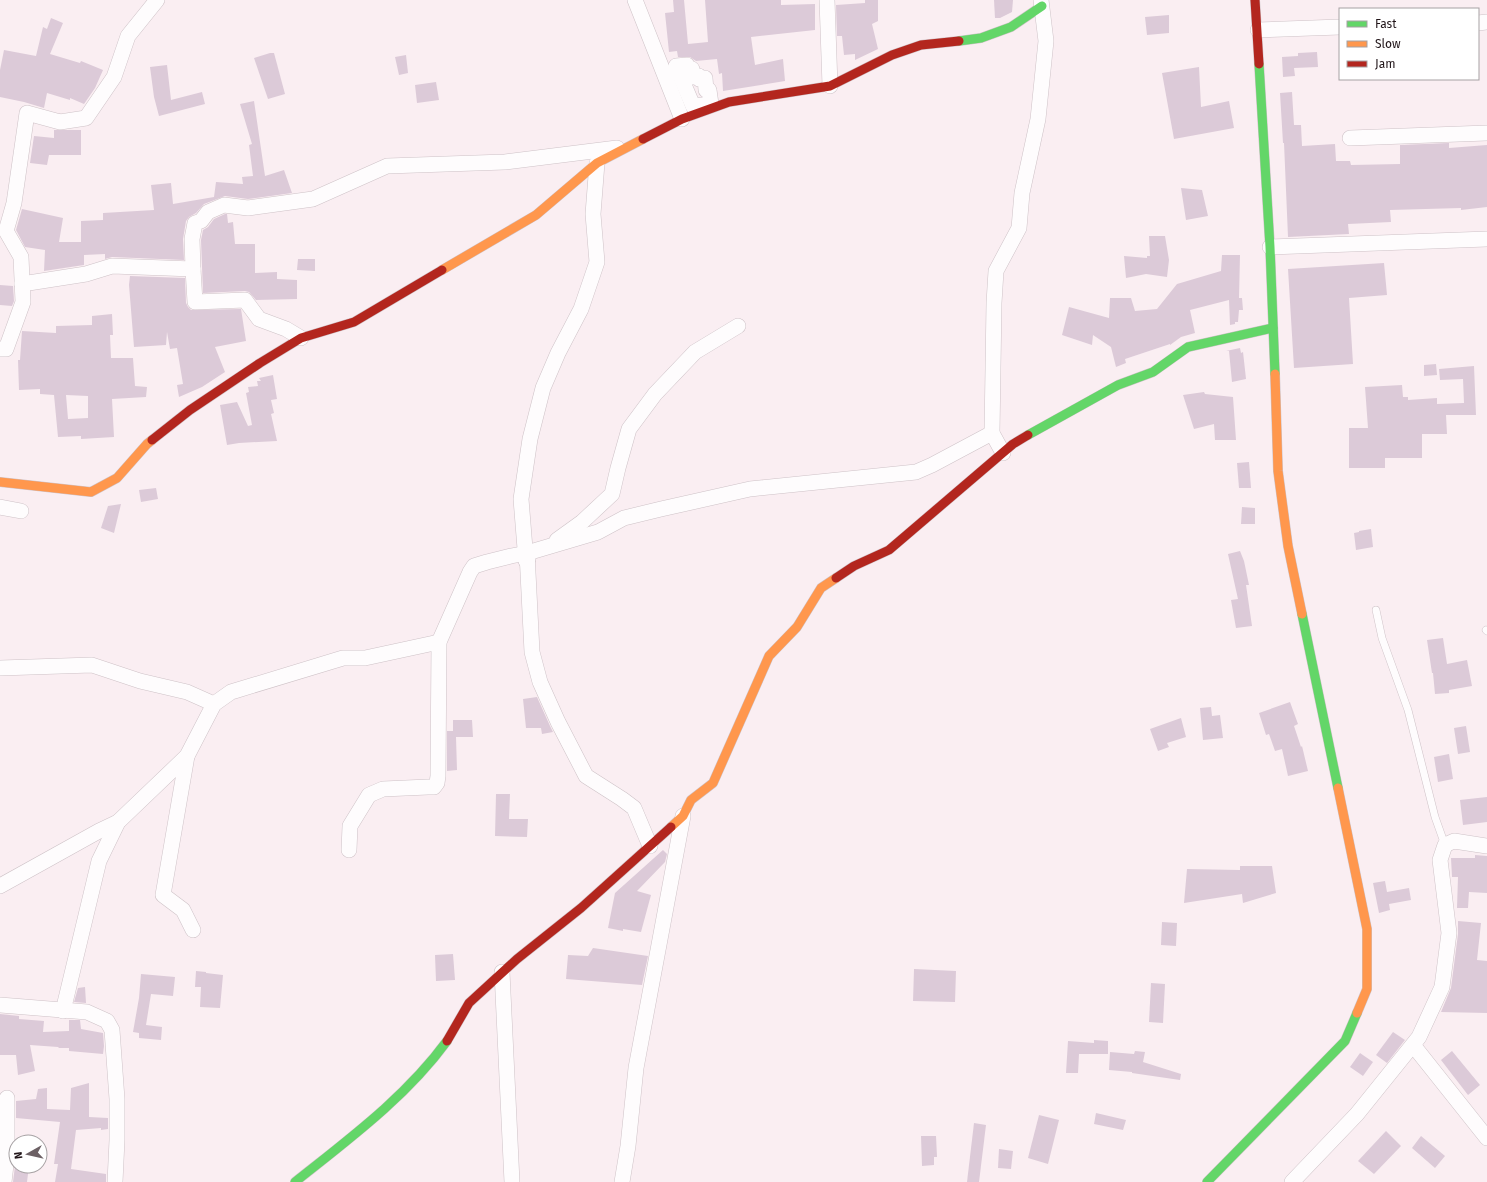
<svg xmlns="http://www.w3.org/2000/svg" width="1487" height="1182" viewBox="0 0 1487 1182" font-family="'Fira Sans',sans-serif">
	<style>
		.building { fill: #dccad8; fill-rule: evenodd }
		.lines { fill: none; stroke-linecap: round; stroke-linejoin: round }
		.lane-casing { stroke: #cec2c7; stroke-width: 8 }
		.street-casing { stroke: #cec2c7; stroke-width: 16 }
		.fast-casing { stroke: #cec2c7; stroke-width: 10 }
		.slow-casing { stroke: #cec2c7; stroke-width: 10 }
		.jam-casing { stroke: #cec2c7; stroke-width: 10 }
		.lane { stroke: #fefcfd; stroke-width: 7 }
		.street { stroke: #fefcfd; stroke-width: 15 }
		.fast { stroke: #63d668; stroke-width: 9 }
		.slow { stroke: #ff974d; stroke-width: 9 }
		.jam { stroke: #b3261e; stroke-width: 9 }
	</style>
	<rect width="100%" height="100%" fill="#faeef2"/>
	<!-- building -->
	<g class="building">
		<path d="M673 0H684L688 44 708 42 705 0H781V5L815 4V30L751 37 755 65 783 59 785 81 723 91 722 73 719 74 717 59 696 61 690 57H678L677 51 669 52 665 13 674 12Z"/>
		<path d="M865 0H878V21L872 24 878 49 855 60V54L844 55 842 36H837L836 5 865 3Z"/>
		<path d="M994 0H1013L1012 12 1000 18H995Z"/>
		<path d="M1169 15V33L1147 35 1145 17Z"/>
		<path d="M51 18 63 23 50 54 80 63 81 61 103 70 95 88 84 104 70 98V100L47 93 44 108 24 102 0 97V70L4 50 36 56 43 27 47 29Z"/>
		<path d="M1317 52 1318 67 1294 68 1295 76 1283 77 1282 57 1298 56V53Z"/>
		<path d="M270 53H274L285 94 268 99 254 58Z"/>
		<path d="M406 55 408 73 399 75 395 57Z"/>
		<path d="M167 65 171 100 202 92 205 104 159 116 154 97 150 67Z"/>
		<path d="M1199 67 1201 107 1229 101 1234 128 1174 139 1162 73Z"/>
		<path d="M436 82 439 100 417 103 415 85Z"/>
		<path d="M1292 92 1294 125H1301L1302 146 1335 144 1336 161H1350L1351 165 1400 164V145L1449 143V148L1487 145V207L1461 210V208L1390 210 1391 222 1348 224 1349 234 1288 237 1284 143H1283L1280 93Z"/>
		<path d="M254 101 265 176 284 170 292 193 248 199 225 196 204 204 196 213 189 217 186 221 183 239 184 260 112 257 105 259V254L84 255V265L44 271 45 250 25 247 16 230 22 209 63 218 59 242H81V221L103 220V213L154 210 151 185 171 183 173 204 214 197 216 182 243 184 242 177 253 176 249 145 252 144 240 104Z"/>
		<path d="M54 130H81V155H49L47 165 30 163 34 136 54 138Z"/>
		<path d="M1181 188 1202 190 1208 216 1186 220Z"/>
		<path d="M225 214H227L228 223 233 222 235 244H255V273L277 272V279L297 280V299L256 300 249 292 245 291 203 293 201 240 203 230 208 227 214 219Z"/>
		<path d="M1149 236H1165L1169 260 1167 277 1146 274 1126 278 1124 256 1147 258V256H1150Z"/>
		<path d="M1222 255H1240L1239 298H1242L1243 310H1239L1238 322H1235V324L1230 325 1229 300 1190 310 1195 333 1181 337 1170 345V344L1125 359 1126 363 1116 367 1111 347 1093 335 1092 345 1062 335 1069 307 1109 318 1110 298H1131L1135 311 1157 309 1177 284 1221 271Z"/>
		<path d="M298 259H315V271L297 270Z"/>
		<path d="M1384 263 1387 295 1349 298 1353 364 1294 368 1288 269Z"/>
		<path d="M130 276 185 278 186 303 188 307 191 310 241 309 246 341 215 347 225 372 202 387 179 397 177 385 183 384 177 348 170 349 167 332 166 345 134 347 129 285Z"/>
		<path d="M0 285 13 286 14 301 12 306 0 305Z"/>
		<path d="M112 314 113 335H110L111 358H133L135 386 147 387 146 397 112 399 114 437 81 439V436L58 437 54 395 40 394V389L19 390 18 360H20L22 331 56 333V326L92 325V316ZM66 395 88 396V418L68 419Z"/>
		<path d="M1240 348 1241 353 1243 352 1246 379 1232 382 1229 351H1226Z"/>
		<path d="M1436 364 1437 375 1424 376V365Z"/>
		<path d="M1474 366 1476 415H1446L1447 434H1422V458H1385V468H1349V428H1368L1365 387 1402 385 1403 397H1408V400L1437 398V404L1464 403 1463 379 1440 380 1439 369Z"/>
		<path d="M273 375 277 399 271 400 274 413 271 414 277 441 239 443 227 445 220 405 237 402 248 426 252 425 246 393 249 392 248 387 258 386 257 381H261L259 378Z"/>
		<path d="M1204 392 1205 394 1233 397 1236 440H1215L1214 424 1194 429 1183 395Z"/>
		<path d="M1249 462 1251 488H1239L1237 463Z"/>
		<path d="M156 488 158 499 141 502 139 490Z"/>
		<path d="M121 504 114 533 101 528 108 506Z"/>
		<path d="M1242 507 1255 508V524H1241Z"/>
		<path d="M1371 529 1373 547 1356 550 1354 533 1359 532V531Z"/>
		<path d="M1240 551 1244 561 1249 585H1246L1252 626 1236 628 1231 600 1238 599 1228 554Z"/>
		<path d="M1443 638 1447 664 1467 660 1472 686 1449 690V693L1435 694 1433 673H1432L1427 640Z"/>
		<path d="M537 697 550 726 553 732 542 734 541 728H526L523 699Z"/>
		<path d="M1290 702 1298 724 1294 726 1301 747 1302 746 1308 771 1288 776 1282 749 1275 751 1269 734 1266 735 1259 713Z"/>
		<path d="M1211 707 1212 716 1220 715 1223 738 1203 740 1200 708Z"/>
		<path d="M1181 718 1186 737 1167 743 1169 747 1158 751 1150 729Z"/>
		<path d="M453 720H472L473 737H456L457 770 447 771V731H453Z"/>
		<path d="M1466 726 1470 752 1458 754 1454 728Z"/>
		<path d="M1449 754 1453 779 1438 782 1434 757Z"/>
		<path d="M496 794H510L509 819H528L527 837 495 836Z"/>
		<path d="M1487 797V822L1463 825 1460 800Z"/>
		<path d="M663 850 667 854 665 862 637 891 651 895 641 932 623 929V931L608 928 615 893Z"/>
		<path d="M1475 855 1487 856V893L1469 892 1468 908H1457L1458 877H1452L1451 858H1475Z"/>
		<path d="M1240 866H1272L1276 893 1243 903 1242 894 1184 903 1187 869 1240 870Z"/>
		<path d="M1385 881 1387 892 1409 888 1411 900 1389 904 1390 910 1379 913 1373 883Z"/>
		<path d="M1458 921 1481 923 1477 960 1487 961V1013L1441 1012 1451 988 1458 934Z"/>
		<path d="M1162 922 1177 923 1176 946 1161 945Z"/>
		<path d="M593 948 648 956 642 985 566 979 568 955 588 956Z"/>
		<path d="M453 954 455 980 436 981 435 955Z"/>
		<path d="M914 969 956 971 955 1002 913 1001Z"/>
		<path d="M196 971 206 972V973L223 975 220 1008 200 1007 201 987H195Z"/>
		<path d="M141 974 175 977 173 996 151 994 146 1025 162 1027 161 1040 139 1038V1033L133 1032 139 998Z"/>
		<path d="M1151 983 1165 984 1163 1023 1149 1022Z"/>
		<path d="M85 987 86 1003 74 1002 78 988Z"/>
		<path d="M0 1014 19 1016V1019L44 1021 43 1032 69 1031V1020H80L81 1029 103 1033 104 1046 103 1054 69 1051V1048H59L58 1047 30 1045 35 1071 18 1075 16 1055H0Z"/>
		<path d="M1393 1032 1405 1040 1387 1063 1376 1055Z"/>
		<path d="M1094 1040 1108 1041V1054H1079L1078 1073H1066L1068 1041 1094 1043Z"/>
		<path d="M1135 1051 1145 1052 1143 1062 1181 1074 1180 1080 1132 1073V1072L1109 1070 1110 1052 1134 1054Z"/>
		<path d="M1452 1051 1480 1085 1468 1095 1441 1060Z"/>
		<path d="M1360 1053 1373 1062 1363 1076 1350 1067Z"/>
		<path d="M89 1083V1117L108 1118V1129L101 1130V1128L76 1130 71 1169 106 1174V1182H55L58 1164H54L60 1122 16 1118V1101L36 1099 38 1089 47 1088V1109L70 1110 71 1088Z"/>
		<path d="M1096 1113 1126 1120 1123 1130 1094 1124Z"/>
		<path d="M1039 1115 1059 1120 1048 1164 1028 1158Z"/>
		<path d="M974 1123 986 1125 979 1182H967Z"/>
		<path d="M1386 1131 1401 1146 1374 1174 1358 1161Z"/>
		<path d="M921 1136H936L937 1157H934V1165L922 1166Z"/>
		<path d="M1421 1136 1445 1156 1435 1168 1412 1148Z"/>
		<path d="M999 1149 1013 1151 1011 1169 998 1168Z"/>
		<path d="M15 1166H29L27 1182H13Z"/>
	</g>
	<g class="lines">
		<defs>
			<g id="lane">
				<path d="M1376 610 1382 638 1408 710 1435 817 1445 845"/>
				<path d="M1486 630 1487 631"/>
			</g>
			<g id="street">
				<path d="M635 0 682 119"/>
				<path d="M827 0 830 86"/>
				<path d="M1478 23 1487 22"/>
				<path d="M1258 30 1340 27"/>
				<path d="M687 65 688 70 692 69 693 77 699 76V79L705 78 706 90H709L711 104 693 106 676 66Z"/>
				<path d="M1350 138 1487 133"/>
				<path d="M1270 247 1487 239"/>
				<path d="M193 269 192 239 195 223 201 221 208 212 224 205 248 208 313 199 387 166 505 162 617 148"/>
				<path d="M22 284 86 274 112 266 193 269 195 302 245 300 259 319 286 329 301 338"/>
				<path d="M0 349H6L23 302 21 257 6 231 14 203 27 113 60 122 86 118 114 77 128 36 157 0"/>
				<path d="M1003 453 992 433 994 303 996 271 1019 228 1022 193 1038 119 1046 41 1041 0"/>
				<path d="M0 507 21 511"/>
				<path d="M557 540 582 522 612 494 618 468 629 429 655 394 695 352 738 326"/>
				<path d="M527 553 532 652 540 682 558 722 586 776 622 799 634 808 650 846"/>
				<path d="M528 559 526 561 521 499 530 439 543 388 558 353 581 309 597 262 593 214 597 163"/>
				<path d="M0 668 92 665 140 681 187 692 214 704"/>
				<path d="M187 756 163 895 183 910 193 930"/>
				<path d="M349 850 350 826 369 795 383 789 428 787H434L437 783 438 776 439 642 470 572 474 566 487 562 511 556 527 553 598 532 624 518 661 509 750 489 916 472 932 465 992 433"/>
				<path d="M0 886 99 831 118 822"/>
				<path d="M502 972 512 1182"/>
				<path d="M0 1005 87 1012 107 1021 112 1030 117 1099V1140L115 1182"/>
				<path d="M63 1011 99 861 118 822 187 756 214 704 231 692 343 658H365L439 642"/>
				<path d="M1413 1045 1487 1138"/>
				<path d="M4 1182 7 1156V1098"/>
				<path d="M622 1182 628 1146 636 1068 683 816"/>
				<path d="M1292 1182 1357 1114 1419 1037 1442 987 1449 933 1440 860 1445 845 1454 841 1487 846"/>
			</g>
			<g id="fast">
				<path d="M959 41 981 38 1011 27 1042 6"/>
				<path d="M1259 64 1270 247 1275 374"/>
				<path d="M1028 435 1118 385 1153 372 1188 347 1273 328"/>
				<path d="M1302 614 1338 788"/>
				<path d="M295 1182C349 1139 406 1097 447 1041"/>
				<path d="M1207 1182 1345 1041 1357 1013"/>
			</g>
			<g id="slow">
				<path d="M442 270 536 215 597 163 643 139"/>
				<path d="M1275 374 1278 471 1288 546 1302 614"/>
				<path d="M0 482 91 492 117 478 147 444 152 440"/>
				<path d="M1338 788 1367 929V989L1357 1013"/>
				<path d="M671 827 683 816 691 800 713 783 769 656 797 627 821 588 836 578"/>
			</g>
			<g id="jam">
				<path d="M1255 0 1259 64"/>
				<path d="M643 139 682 119 729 102 830 86 892 55 921 45 959 41"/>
				<path d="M152 440 190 410 260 363 301 338 354 322 442 270"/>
				<path d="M836 578 854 566 889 550 1013 444 1028 435"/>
				<path d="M447 1041 469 1003 517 959 581 908 671 827"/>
			</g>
		</defs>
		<!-- lane casing -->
		<use href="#lane" class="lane-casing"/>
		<!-- street casing -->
		<use href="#street" class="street-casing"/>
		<!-- fast casing -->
		<use href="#fast" class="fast-casing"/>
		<!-- slow casing -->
		<use href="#slow" class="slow-casing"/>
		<!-- jam casing -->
		<use href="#jam" class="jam-casing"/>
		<!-- lane -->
		<use href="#lane" class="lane"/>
		<!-- street -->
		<use href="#street" class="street"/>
		<!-- fast -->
		<use href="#fast" class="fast"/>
		<!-- slow -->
		<use href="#slow" class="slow"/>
		<!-- jam -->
		<use href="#jam" class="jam"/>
	</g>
	<!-- legend -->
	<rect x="1339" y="8" width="140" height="72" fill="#ffffff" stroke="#a6a1a3"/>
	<rect x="1347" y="21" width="20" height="6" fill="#63d668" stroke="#a6a1a3"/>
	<text x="1375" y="28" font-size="12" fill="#201418">Fast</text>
	<rect x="1347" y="41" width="20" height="6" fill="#ff974d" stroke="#a6a1a3"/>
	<text x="1375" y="48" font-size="12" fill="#201418">Slow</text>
	<rect x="1347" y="61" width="20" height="6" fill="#b3261e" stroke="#a6a1a3"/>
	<text x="1375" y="68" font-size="12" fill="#201418">Jam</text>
	<!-- north arrow -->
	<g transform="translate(28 1154) rotate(262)"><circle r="19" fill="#ffffff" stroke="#a6a1a3"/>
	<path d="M0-3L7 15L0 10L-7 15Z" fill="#6c6064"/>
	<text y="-6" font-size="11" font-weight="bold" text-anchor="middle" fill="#201418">N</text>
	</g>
</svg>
